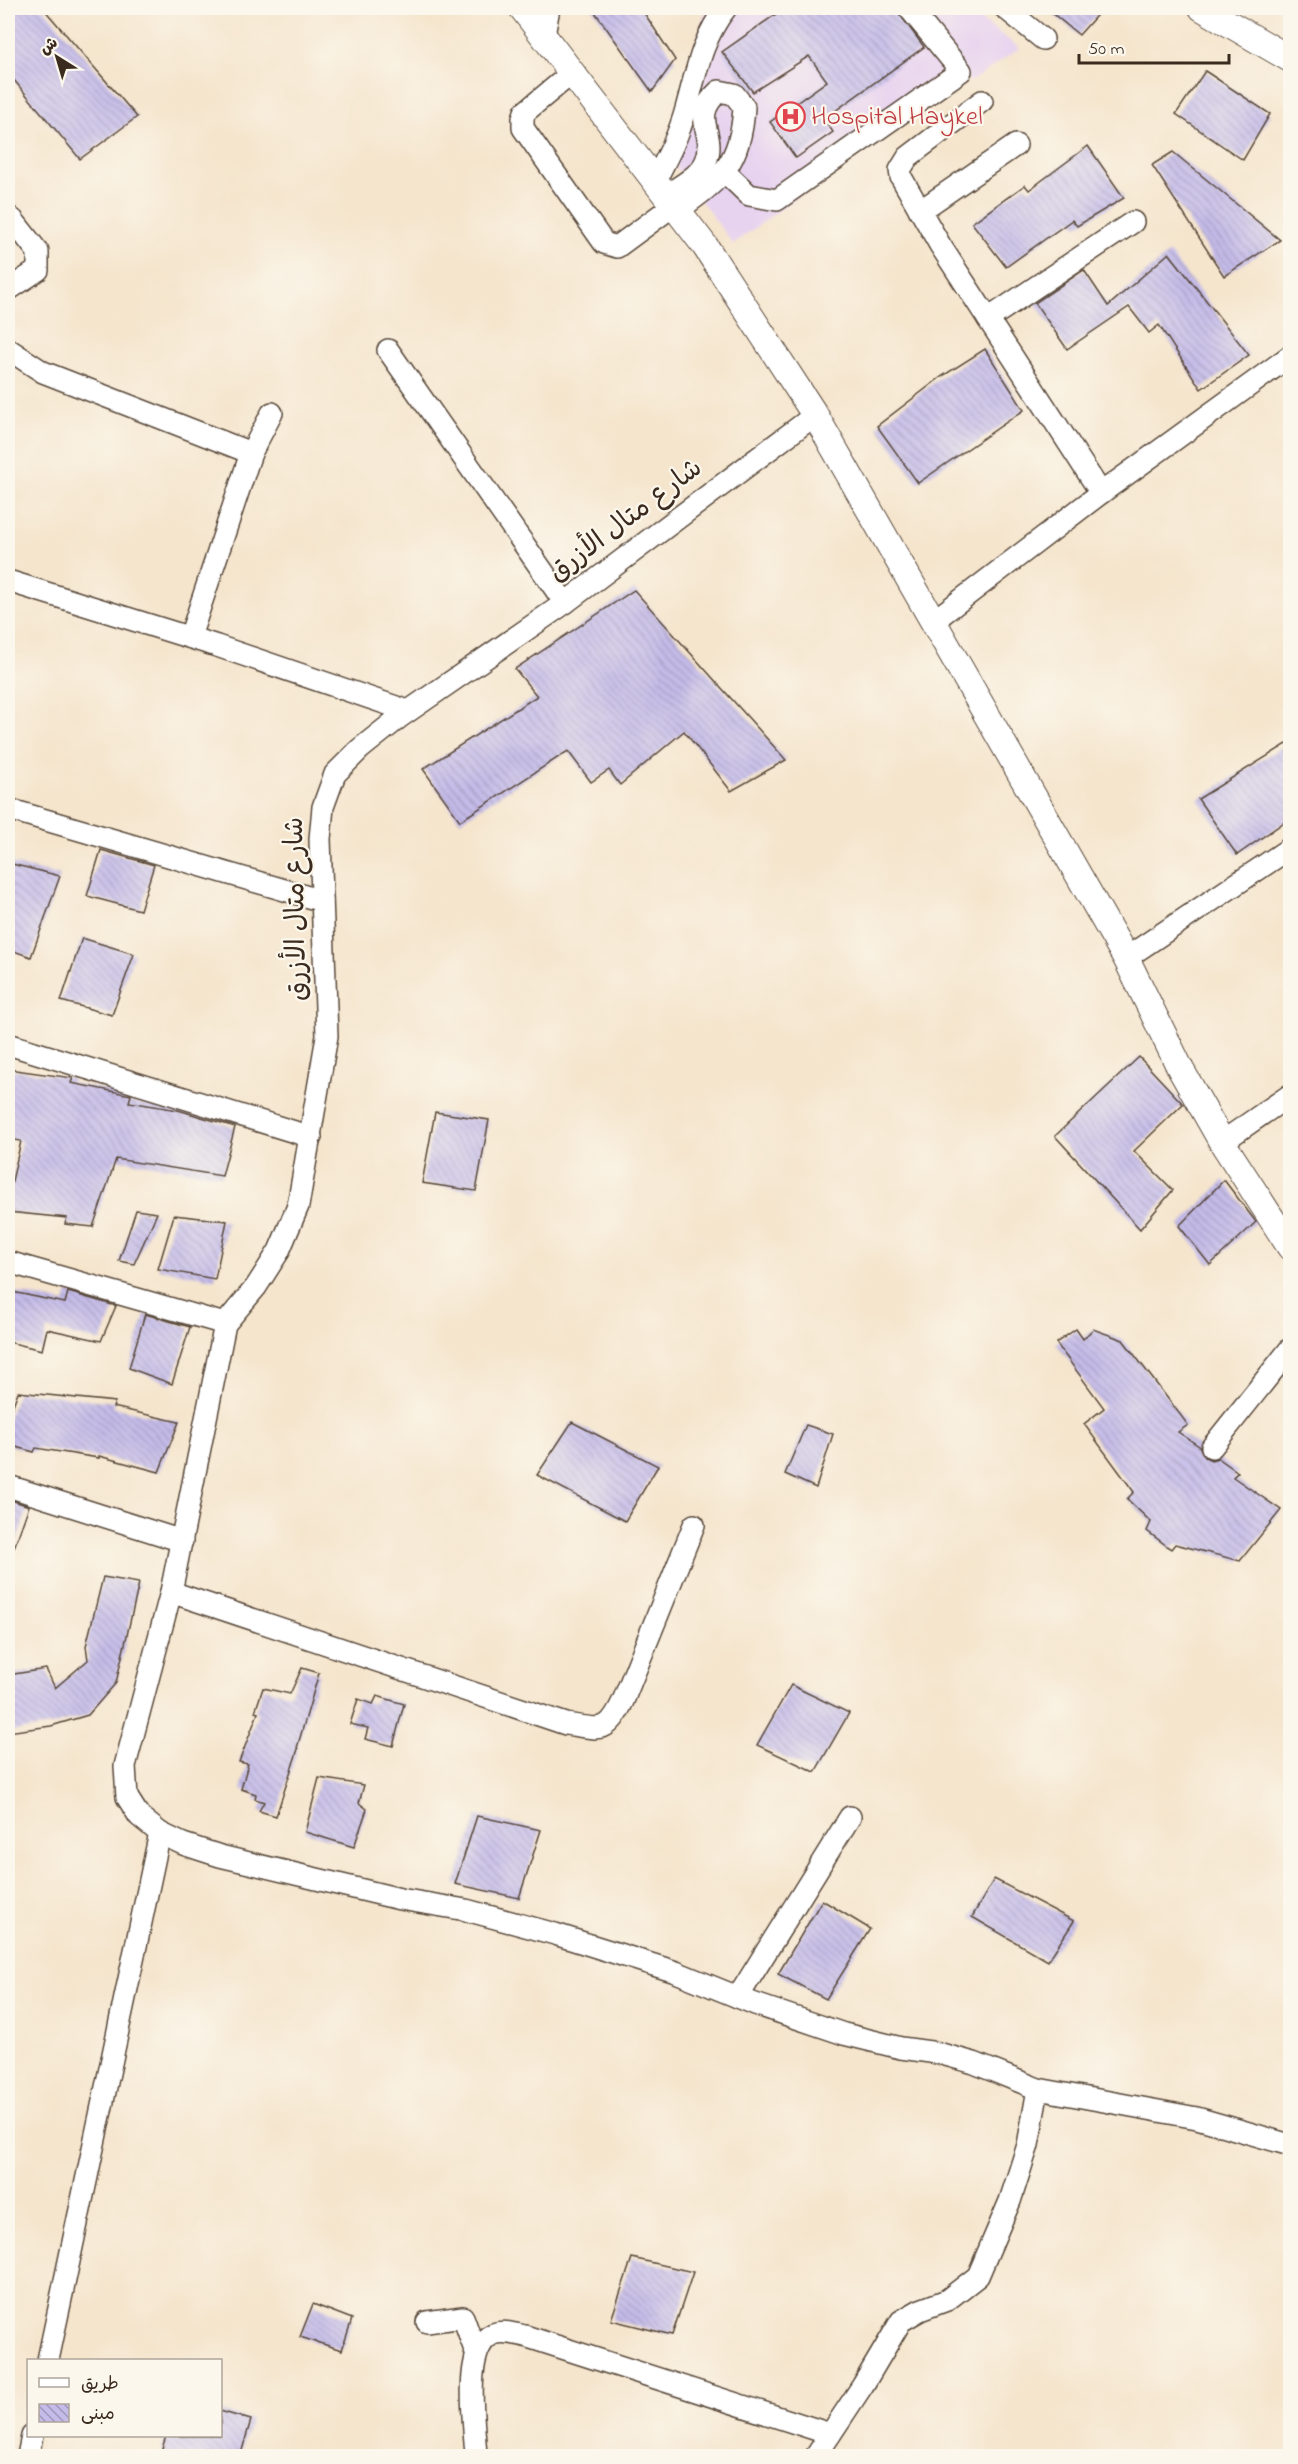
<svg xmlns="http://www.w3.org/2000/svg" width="1298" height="2464" viewBox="0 0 1298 2464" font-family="'Indie Flower','Playpen Sans Arabic',sans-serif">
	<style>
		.built { fill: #e7d2ef }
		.building { fill: url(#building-back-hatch) }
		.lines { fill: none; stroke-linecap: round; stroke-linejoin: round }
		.minor-casing { stroke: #574638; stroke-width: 24 }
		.major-casing { stroke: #574638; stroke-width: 28 }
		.minor { stroke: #fff; stroke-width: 21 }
		.major { stroke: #fff; stroke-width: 26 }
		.labels { text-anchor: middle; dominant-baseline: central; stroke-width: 4.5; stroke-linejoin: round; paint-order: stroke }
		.health-label { font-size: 27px; fill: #be3a42; stroke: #fbf7ec; text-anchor: start }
		.street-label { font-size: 27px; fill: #3b2a1e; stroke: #fbf7ec }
	</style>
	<defs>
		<pattern id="building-back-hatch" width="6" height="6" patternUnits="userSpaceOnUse" patternTransform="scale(1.5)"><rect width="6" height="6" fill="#c5bcea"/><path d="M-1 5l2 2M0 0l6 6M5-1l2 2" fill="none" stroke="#a199bd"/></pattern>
	</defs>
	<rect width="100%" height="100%" fill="#fbf7ec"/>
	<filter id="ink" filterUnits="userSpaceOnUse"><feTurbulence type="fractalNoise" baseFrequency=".0167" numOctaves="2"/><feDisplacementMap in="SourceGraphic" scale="12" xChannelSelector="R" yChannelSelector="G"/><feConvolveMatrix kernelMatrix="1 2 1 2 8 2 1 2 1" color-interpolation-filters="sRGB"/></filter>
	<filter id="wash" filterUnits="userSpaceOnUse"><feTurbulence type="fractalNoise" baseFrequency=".008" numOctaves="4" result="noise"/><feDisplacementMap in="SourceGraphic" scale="24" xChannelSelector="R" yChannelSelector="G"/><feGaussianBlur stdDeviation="1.35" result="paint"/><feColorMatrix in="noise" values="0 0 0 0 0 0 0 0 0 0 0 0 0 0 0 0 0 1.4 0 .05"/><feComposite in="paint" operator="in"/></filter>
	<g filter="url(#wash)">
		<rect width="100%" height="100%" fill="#f5e5cd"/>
		<!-- built -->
		<path class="built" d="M709 8H964L1020 48 970 82 964 74 733 244 665 152 704 16Z"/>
		<g id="blocks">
			<!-- building -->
			<g class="building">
				<path d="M8 8H43L137 117 80 159 8 73Z"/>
				<path d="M592 8H641L675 60 652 92Z"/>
				<path d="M771 8H895L924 47 824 119 833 132 796 158 770 122 827 81 809 56 753 92 722 52 776 14Z"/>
				<path d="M1046 8H1103L1079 35Z"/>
				<path d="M1205 71 1270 114 1243 160 1176 114Z"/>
				<path d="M1088 146 1124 198 1077 226 1072 220 1006 267 972 223 1025 185 1029 190Z"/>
				<path d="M1173 152 1240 207 1280 240 1224 276 1152 165Z"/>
				<path d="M1169 253 1249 355 1201 389 1159 325 1149 333 1129 307 1067 349 1035 303 1084 270 1108 306Z"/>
				<path d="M985 349 1024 410 918 483 877 426 941 377Z"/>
				<path d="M634 590 786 760 731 791 684 731 620 785 609 770 591 782 568 751 460 821 423 769 537 696 515 669Z"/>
				<path d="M1290 742V818L1237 855 1198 799Z"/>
				<path d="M101 850 154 865 140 910 87 896Z"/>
				<path d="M8 863 60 876 31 957 8 949Z"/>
				<path d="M82 938 134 954 112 1015 61 1001Z"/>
				<path d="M1139 1057 1183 1104 1134 1151 1173 1190 1140 1229 1055 1136Z"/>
				<path d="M8 1069 73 1078 71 1083 131 1095 129 1102 178 1110 235 1127 222 1176 116 1159 93 1227 65 1224 67 1218 8 1212V1199L21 1141 8 1139Z"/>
				<path d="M435 1112 489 1120 476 1191 422 1183Z"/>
				<path d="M1224 1180 1256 1222 1210 1265 1179 1226Z"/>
				<path d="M136 1210 157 1213 134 1264 119 1261Z"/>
				<path d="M174 1215 227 1221 215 1279 158 1269Z"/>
				<path d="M8 1291 65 1303 68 1292 116 1306 101 1341 47 1329 42 1350 8 1342Z"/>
				<path d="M145 1314 190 1327 172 1384 129 1368Z"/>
				<path d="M1076 1329 1083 1339 1093 1329 1123 1340 1188 1425 1178 1432 1199 1446 1205 1457 1211 1460 1218 1458 1238 1472 1233 1477 1281 1510 1240 1561 1175 1544 1171 1549 1147 1531 1151 1522 1127 1499 1134 1492 1084 1424 1104 1408 1056 1343Z"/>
				<path d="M18 1392 115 1402 113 1407 179 1422 159 1472 99 1456V1458L36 1448 34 1452 8 1445V1418Z"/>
				<path d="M572 1422 658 1466 625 1521 537 1475Z"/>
				<path d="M806 1425 833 1434 816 1488 785 1474Z"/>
				<path d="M8 1499 29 1506 10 1559H8Z"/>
				<path d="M103 1577 139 1583 116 1683 88 1715 51 1726 8 1732V1675L46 1669 55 1688 88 1660 86 1646Z"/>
				<path d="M302 1668 319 1673 297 1748 298 1749 276 1816 259 1811 264 1802 255 1799 256 1794 241 1789 248 1764 239 1762 258 1713 255 1712 263 1688 290 1694Z"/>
				<path d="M791 1685 849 1713 815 1772 757 1745Z"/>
				<path d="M377 1696 404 1704 393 1746 365 1739 368 1728 350 1724 358 1699 373 1704Z"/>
				<path d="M319 1778 364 1785 359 1803 367 1809 354 1847 305 1832Z"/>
				<path d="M477 1816 541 1830 519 1898 455 1884Z"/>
				<path d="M994 1879 1074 1921 1048 1961 972 1917Z"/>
				<path d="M822 1900 870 1929 826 1999 778 1974Z"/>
				<path d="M632 2258 693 2272 672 2335 611 2320Z"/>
				<path d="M313 2304 352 2319 342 2350 300 2337Z"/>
				<path d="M220 2411 251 2420 240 2457H175L161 2452 166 2436H220Z"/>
			</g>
		</g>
	</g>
	<g filter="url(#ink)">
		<use href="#blocks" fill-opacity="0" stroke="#574638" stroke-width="1.5"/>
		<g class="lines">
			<defs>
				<g id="minor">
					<path d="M1005 8 1043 39"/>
					<path d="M544 35 549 8"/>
					<path d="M572 73 525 112 523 118V128L604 243 617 247 674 205"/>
					<path d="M982 101 908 157 900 170 901 177 940 245 1101 493"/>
					<path d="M725 172 749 195 777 200 961 71 909 8"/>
					<path d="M655 181C667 158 679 135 686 109 696 73 702 38 726 8"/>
					<path d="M666 196C679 186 699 177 706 161 718 133 688 119 719 91L734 94 744 107C741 164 721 179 678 210"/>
					<path d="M920 211 1016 145"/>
					<path d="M8 216 13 220 38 252V270L8 290"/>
					<path d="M988 319 1133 222"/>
					<path d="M8 349 43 372 251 453 190 637"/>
					<path d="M388 350 565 603"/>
					<path d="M815 415 565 603 400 717 360 749 335 774 323 807 320 839 327 1036 298 1206 279 1251 256 1287 225 1324 171 1592 125 1766 127 1797 139 1816 160 1833 183 1844 220 1856 325 1881 400 1899 466 1910 555 1934 676 1972 755 2004 844 2034 901 2048 938 2053 974 2063 1038 2089 1028 2145 1010 2201 978 2276 947 2300 920 2310 901 2321 863 2385 816 2456"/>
					<path d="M251 453 272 413"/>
					<path d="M8 581 217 646 408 711"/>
					<path d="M932 622 1101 493 1290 356"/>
					<path d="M8 809 322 901"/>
					<path d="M1126 958 1290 848"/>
					<path d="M8 1044 311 1137"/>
					<path d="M1222 1142 1290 1095"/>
					<path d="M8 1262 225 1324"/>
					<path d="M1212 1447 1290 1349"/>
					<path d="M8 1486 182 1541"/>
					<path d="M171 1592 566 1724C600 1729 607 1735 623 1701L694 1525"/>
					<path d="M738 1997 850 1817"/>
					<path d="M1038 2089 1197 2118 1290 2145"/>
					<path d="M427 2322 463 2317 476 2353"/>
					<path d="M48 2360 160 1833"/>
					<path d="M28 2456 32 2436"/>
					<path d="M476 2456C475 2428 461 2348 493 2334 503 2330 515 2334 525 2336L830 2434"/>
				</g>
				<g id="major">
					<path d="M522 8 705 246 815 415 1126 958 1181 1070 1222 1142 1290 1247"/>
					<path d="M1202 8 1290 59"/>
				</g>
			</defs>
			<!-- minor casing -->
			<use href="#minor" class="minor-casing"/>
			<!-- major casing -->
			<use href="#major" class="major-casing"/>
			<!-- minor -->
			<use href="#minor" class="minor"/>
			<!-- major -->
			<use href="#major" class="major"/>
		</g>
	</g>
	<!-- icons -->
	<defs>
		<symbol id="hospital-ring" viewBox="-11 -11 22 22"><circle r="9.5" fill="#fbf7ec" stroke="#e0444e" stroke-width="1.5"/><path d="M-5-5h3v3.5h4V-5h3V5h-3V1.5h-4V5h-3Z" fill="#e0444e"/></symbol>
	</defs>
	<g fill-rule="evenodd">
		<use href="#hospital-ring" x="774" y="100" width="33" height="33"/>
	</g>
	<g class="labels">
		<!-- health labels -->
		<g class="health-label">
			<text x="811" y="117">Hospital Haykel</text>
		</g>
		<!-- street labels -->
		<g class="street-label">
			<text transform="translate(626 521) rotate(-37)">شارع متال الأزرق</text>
			<text transform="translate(297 909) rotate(-91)">شارع متال الأزرق</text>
		</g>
	</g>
	<!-- margin -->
	<rect width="1298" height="2464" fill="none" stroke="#fbf7ec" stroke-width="30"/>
	<!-- legend -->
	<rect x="27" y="2359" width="195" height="78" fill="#fbf7ec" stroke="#aea59a" stroke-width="1.5"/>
	<rect x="39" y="2378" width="30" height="9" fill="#ffffff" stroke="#aea59a" stroke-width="1.5"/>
	<text x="81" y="2389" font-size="18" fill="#3b2a1e">طريق</text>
	<rect x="39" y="2404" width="30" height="18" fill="url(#building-back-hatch)" stroke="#aea59a" stroke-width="1.5"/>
	<text x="81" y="2419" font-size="18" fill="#3b2a1e">مبنى</text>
	<!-- north arrow -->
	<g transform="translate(57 57) rotate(323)" stroke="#fbf7ec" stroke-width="4.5" paint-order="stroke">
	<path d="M0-4.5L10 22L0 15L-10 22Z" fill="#3b2a1e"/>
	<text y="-9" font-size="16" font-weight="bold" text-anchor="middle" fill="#3b2a1e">ش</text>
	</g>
	<!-- scale -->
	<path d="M1079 54v9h150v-9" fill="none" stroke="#3b2a1e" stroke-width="3"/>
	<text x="1088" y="54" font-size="18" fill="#3b2a1e" stroke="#fbf7ec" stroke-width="4.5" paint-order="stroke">50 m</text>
</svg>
